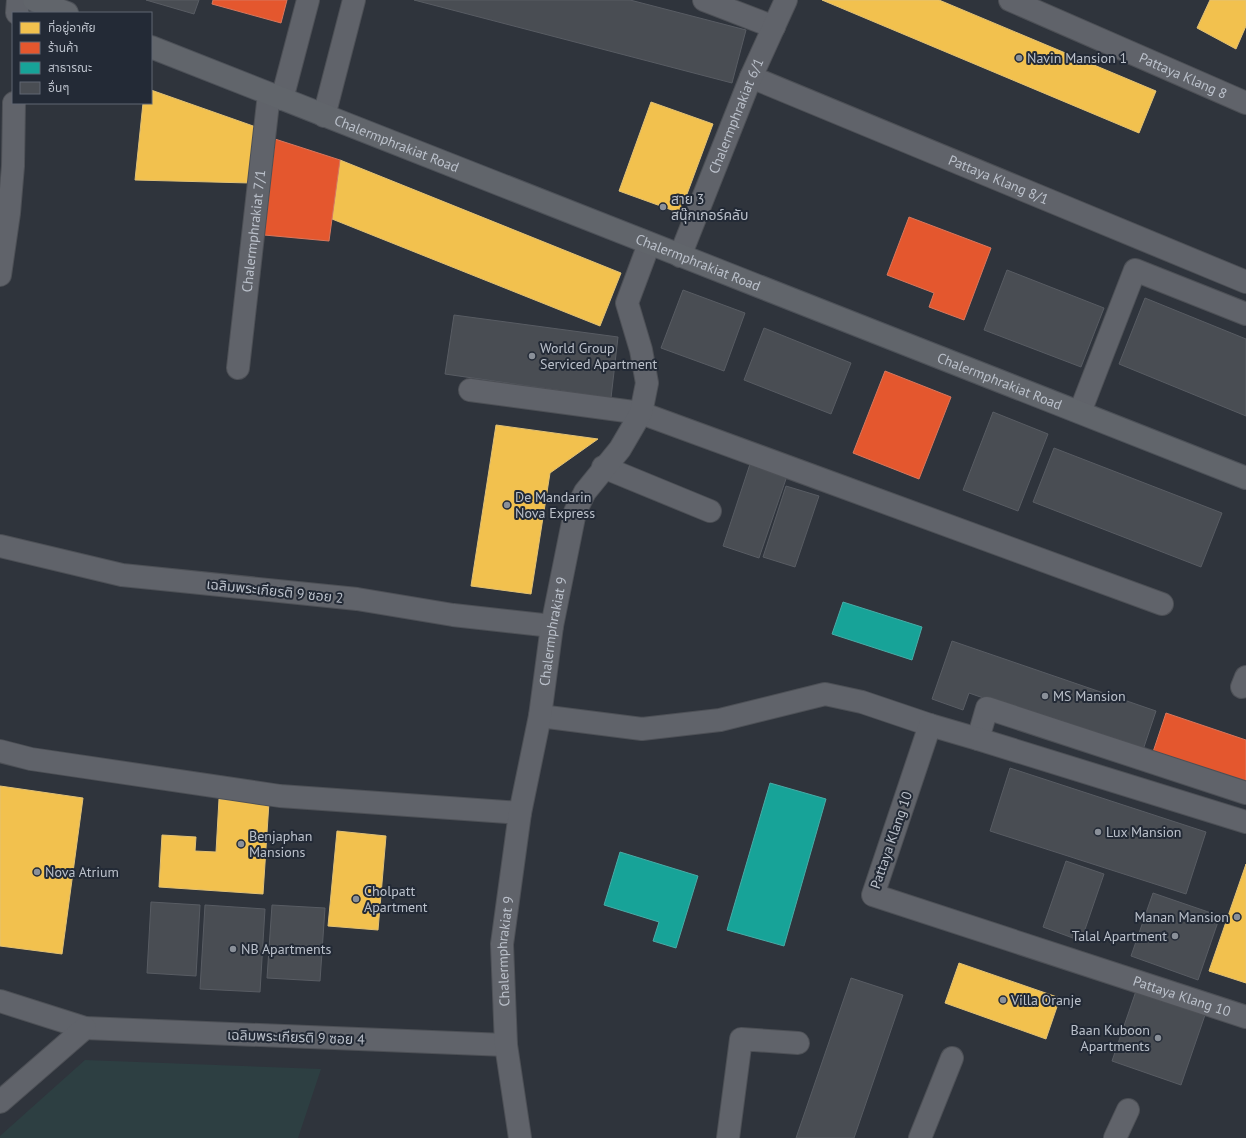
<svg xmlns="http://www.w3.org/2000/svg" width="1246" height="1138" viewBox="0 0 1246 1138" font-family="'PT Sans','Noto Sans Thai',sans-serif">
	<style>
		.green { fill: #2d3f42 }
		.homes { fill: #f2c14e; stroke: #e2c174 }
		.shops { fill: #e4572e; stroke: #d8775d }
		.public { fill: #17a398; stroke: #48aca7 }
		.building { fill: #494d53; stroke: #585c63 }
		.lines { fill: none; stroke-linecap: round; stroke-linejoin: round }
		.minor-casing { stroke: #4d5056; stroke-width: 24 }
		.major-casing { stroke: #4d5158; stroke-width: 24 }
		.minor { stroke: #60636a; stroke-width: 22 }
		.major { stroke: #61656b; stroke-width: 22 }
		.poi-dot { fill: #8a9099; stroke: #232a36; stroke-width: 1.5 }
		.labels { text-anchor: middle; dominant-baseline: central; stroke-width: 4; stroke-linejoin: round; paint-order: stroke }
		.poi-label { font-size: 14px; fill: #bbc1cb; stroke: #232a36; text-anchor: start }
		.street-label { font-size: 14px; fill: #bbc1cb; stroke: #232a36 }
	</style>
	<rect width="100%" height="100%" fill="#2f343c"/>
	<!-- green -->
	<path class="green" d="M85 1060 321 1069 298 1138H0V1136Z"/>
	<!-- homes -->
	<g class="homes">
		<path d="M822 0H939L1156 91 1139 133Z"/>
		<path d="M1210 0H1246V26L1236 49 1197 28Z"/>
		<path d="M151 90 256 127 250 183 135 180 143 103H151Z"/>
		<path d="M651 102 713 124 680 213 619 191Z"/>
		<path d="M340 160 621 273 600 326 332 219Z"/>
		<path d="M496 425 598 439 550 473 531 594 471 586Z"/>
		<path d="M0 786 83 798 62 954 0 946Z"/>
		<path d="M219 799 269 802 263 894 159 887 162 835 196 837 195 851 216 852Z"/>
		<path d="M337 831 386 836 378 930 328 926Z"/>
		<path d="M1246 864V983L1209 971Z"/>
		<path d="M959 963 1060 998 1046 1039 945 1003Z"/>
	</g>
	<!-- shops -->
	<g class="shops">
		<path d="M213 0H287L281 23 212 4Z"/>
		<path d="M275 139 340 160 329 241 264 235Z"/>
		<path d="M909 217 991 248 964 320 929 307 934 293 887 275Z"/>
		<path d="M885 371 951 397 919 479 853 453Z"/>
		<path d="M1166 713 1246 740V787L1152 755Z"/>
	</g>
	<!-- public -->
	<g class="public">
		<path d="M843 602 922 627 912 660 832 634Z"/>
		<path d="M770 783 826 799 784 946 727 930Z"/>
		<path d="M620 852 698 876 676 948 653 941 659 922 604 905Z"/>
	</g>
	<!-- building -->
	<g class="building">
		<path d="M146 0H199L194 14Z"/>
		<path d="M414 0H630L746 30 732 83Z"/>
		<path d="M1007 270 1104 308 1081 367 984 330Z"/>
		<path d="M683 290 745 313 724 371 661 348Z"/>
		<path d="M1145 298 1246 339V416L1119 364Z"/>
		<path d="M454 315 618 337 611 398 445 374Z"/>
		<path d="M764 328 851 363 831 414 744 380Z"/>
		<path d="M993 412 1048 434 1018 511 963 490Z"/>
		<path d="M1054 448 1222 513 1201 567 1033 502Z"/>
		<path d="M750 464 787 476 759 558 723 546Z"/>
		<path d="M786 486 819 496 795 567 763 557Z"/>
		<path d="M952 641 1156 711 1142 753 969 693 963 710 932 699Z"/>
		<path d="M1010 768 1206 832 1186 894 990 831Z"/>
		<path d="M1066 861 1104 874 1081 941 1043 927Z"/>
		<path d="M1153 893 1220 916 1198 980 1131 956Z"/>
		<path d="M151 902 200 905 196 976 147 973Z"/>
		<path d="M205 905 265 909 260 992 200 989Z"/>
		<path d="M272 905 325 908 320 981 267 978Z"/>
		<path d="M851 978 903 995 854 1138H796Z"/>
		<path d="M1136 991 1205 1015 1181 1085 1112 1061Z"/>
	</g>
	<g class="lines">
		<defs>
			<g id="minor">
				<path d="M704 0 774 27"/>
				<path id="s1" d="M1010 0 1246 103"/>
				<path d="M17 13 18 0"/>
				<path id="s2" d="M751 77 1246 282"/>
				<path d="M282 99 308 0"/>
				<path d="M324 116 354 0"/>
				<path id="s3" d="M680 256 751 77 786 0"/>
				<path d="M0 275 9 213 13 166 14 103"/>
				<path id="s4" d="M238 368 269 94"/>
				<path d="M470 390 641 413 1162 604"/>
				<path d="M1080 412 1135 270 1246 314"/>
				<path d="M603 467 710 511"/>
				<path d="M0 546 122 575 357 599 453 615 552 626"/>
				<path d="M1242 687 1246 677"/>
				<path d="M540 716 642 729 720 720 825 694 862 702 930 725"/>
				<path d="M978 739 987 708 1246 793"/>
				<path d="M0 751 31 759 280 796 520 813"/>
				<path id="s5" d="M1246 822 978 739 930 725 873 895 1246 1017"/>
				<path d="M0 1001 85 1028 506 1045"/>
				<path d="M0 1102 85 1028"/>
				<path id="s6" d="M520 1138 506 1045 502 944 520 813 540 716 552 626 575 512 585 492 620 449 641 413 647 383 641 350 627 303 649 244"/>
				<path d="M728 1138 741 1039 798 1043"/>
				<path d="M920 1138 952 1058"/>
				<path d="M1115 1138 1128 1110"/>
			</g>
			<g id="major">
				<path d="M34 0 67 13"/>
				<path id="s7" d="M151 47 1246 478"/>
			</g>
		</defs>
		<!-- minor casing -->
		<use href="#minor" class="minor-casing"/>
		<!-- major casing -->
		<use href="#major" class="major-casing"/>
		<!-- minor -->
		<use href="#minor" class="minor"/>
		<!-- major -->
		<use href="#major" class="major"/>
	</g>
	<!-- markers -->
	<g class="poi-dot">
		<circle cx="1019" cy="58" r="4"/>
		<circle cx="663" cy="207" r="4"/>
		<circle cx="532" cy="356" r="4"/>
		<circle cx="507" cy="505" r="4"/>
		<circle cx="1045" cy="696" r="4"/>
		<circle cx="1098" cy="832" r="4"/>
		<circle cx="241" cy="844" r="4"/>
		<circle cx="37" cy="872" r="4"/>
		<circle cx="356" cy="899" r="4"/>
		<circle cx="1237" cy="917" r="4"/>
		<circle cx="1175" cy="936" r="4"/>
		<circle cx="233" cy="949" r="4"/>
		<circle cx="1003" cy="1000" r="4"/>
		<circle cx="1158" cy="1038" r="4"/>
	</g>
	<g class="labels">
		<!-- poi labels -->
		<g class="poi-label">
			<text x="1027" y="58">Navin Mansion 1</text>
			<text x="671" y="199">สาย 3<tspan x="671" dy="16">สนุ๊กเกอร์คลับ</tspan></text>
			<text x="540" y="348">World Group<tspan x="540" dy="16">Serviced Apartment</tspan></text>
			<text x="515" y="497">De Mandarin<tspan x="515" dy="16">Nova Express</tspan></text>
			<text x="1053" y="696">MS Mansion</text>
			<text x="1106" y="832">Lux Mansion</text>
			<text x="249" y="836">Benjaphan<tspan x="249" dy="16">Mansions</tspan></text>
			<text x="45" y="872">Nova Atrium</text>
			<text x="364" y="891">Cholpatt<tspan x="364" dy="16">Apartment</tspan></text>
			<text x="1229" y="917" text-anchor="end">Manan Mansion</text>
			<text x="1167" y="936" text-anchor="end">Talal Apartment</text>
			<text x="241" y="949">NB Apartments</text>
			<text x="1011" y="1000">Villa Oranje</text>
			<text x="1150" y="1030" text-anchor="end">Baan Kuboon<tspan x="1150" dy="16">Apartments</tspan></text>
		</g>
		<!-- street labels -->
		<g class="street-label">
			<text stroke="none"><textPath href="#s1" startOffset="189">Pattaya Klang 8</textPath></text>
			<text stroke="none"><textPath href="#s3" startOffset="151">Chalermphrakiat 6/1</textPath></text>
			<text stroke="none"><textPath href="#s7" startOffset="264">Chalermphrakiat Road</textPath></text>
			<text stroke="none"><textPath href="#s2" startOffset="268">Pattaya Klang 8/1</textPath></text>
			<text stroke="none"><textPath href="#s4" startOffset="138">Chalermphrakiat 7/1</textPath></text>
			<text stroke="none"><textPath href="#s7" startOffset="588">Chalermphrakiat Road</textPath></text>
			<text stroke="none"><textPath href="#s7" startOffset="912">Chalermphrakiat Road</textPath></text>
			<text transform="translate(275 591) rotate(6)">เฉลิมพระเกียรติ 9 ซอย 2</text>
			<text stroke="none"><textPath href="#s6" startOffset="512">Chalermphrakiat 9</textPath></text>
			<text transform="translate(891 840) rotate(-71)">Pattaya Klang 10</text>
			<text stroke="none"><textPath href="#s6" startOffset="188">Chalermphrakiat 9</textPath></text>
			<text stroke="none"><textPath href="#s5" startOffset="835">Pattaya Klang 10</textPath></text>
			<text transform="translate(296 1037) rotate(2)">เฉลิมพระเกียรติ 9 ซอย 4</text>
		</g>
	</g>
	<!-- legend -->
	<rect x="12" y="12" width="140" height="92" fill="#232a36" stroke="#606672"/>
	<rect x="20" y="22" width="20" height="12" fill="#f2c14e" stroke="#606672"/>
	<text x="48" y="32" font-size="12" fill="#bbc1cb">ที่อยู่อาศัย</text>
	<rect x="20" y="42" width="20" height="12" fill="#e4572e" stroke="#606672"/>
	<text x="48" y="52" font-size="12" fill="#bbc1cb">ร้านค้า</text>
	<rect x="20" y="62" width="20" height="12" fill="#17a398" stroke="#606672"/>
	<text x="48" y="72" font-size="12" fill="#bbc1cb">สาธารณะ</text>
	<rect x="20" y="82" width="20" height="12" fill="#494d53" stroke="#606672"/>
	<text x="48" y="92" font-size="12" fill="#bbc1cb">อื่นๆ</text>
</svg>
